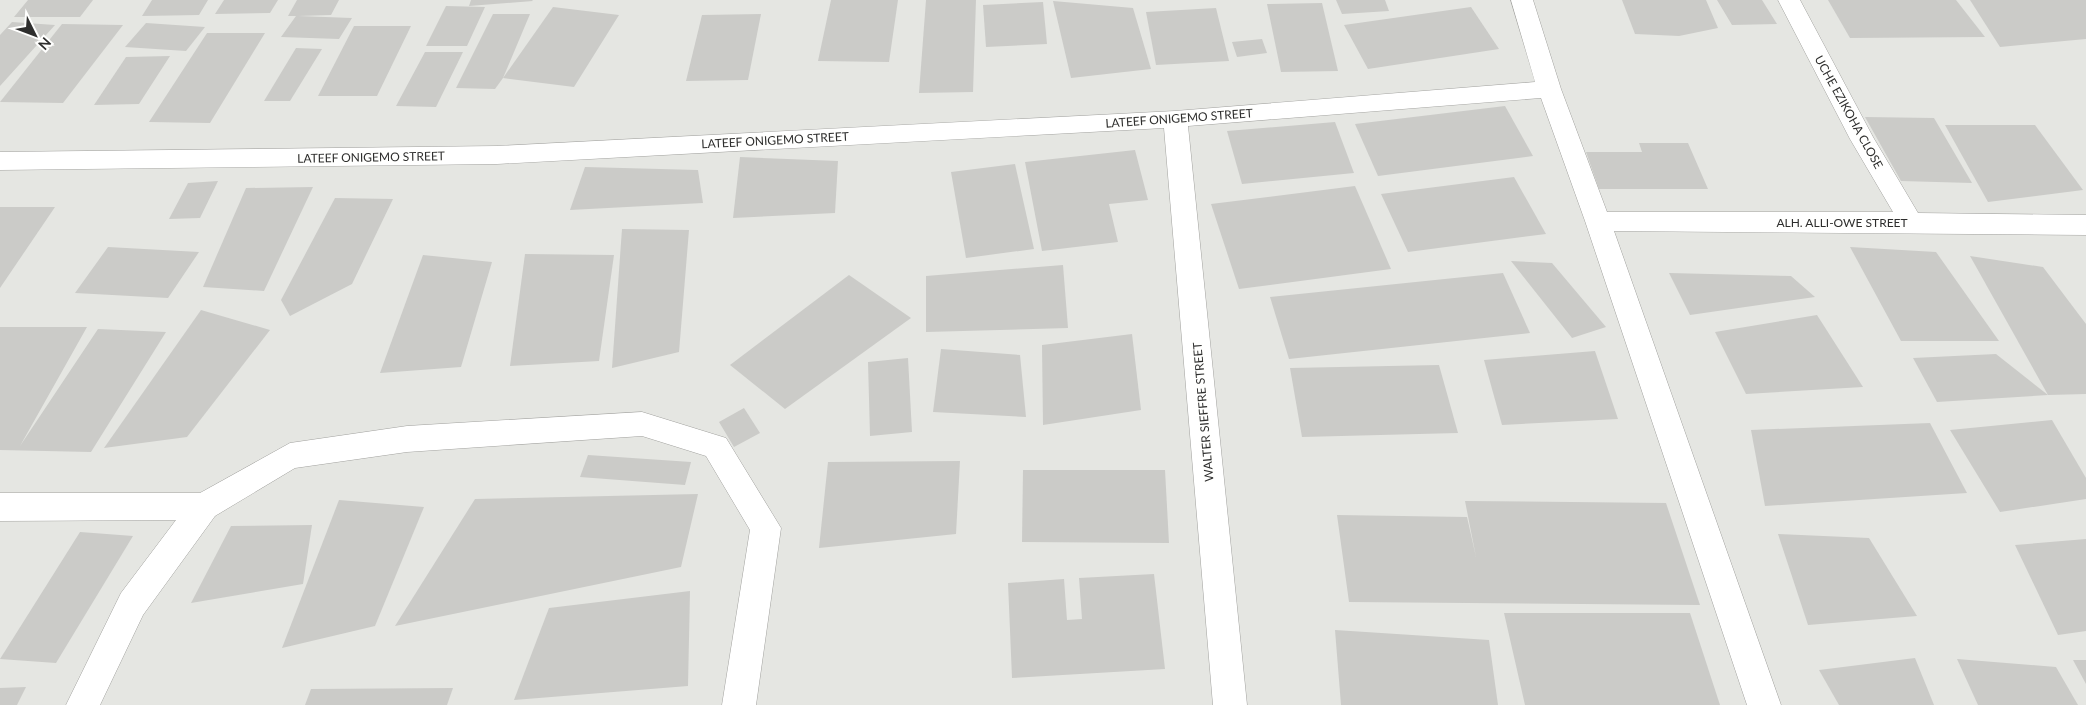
<svg xmlns="http://www.w3.org/2000/svg" width="2086" height="705" viewBox="0 0 2086 705" font-family="Lato,sans-serif">
	<style>
		.building { fill: #cbcbc8 }
		.lines { fill: none; stroke-linecap: round; stroke-linejoin: round }
		.minor-casing { stroke: #a2a29f; stroke-width: 1 }
		.minor { fill: #fff; fill-rule: evenodd }
		.labels { text-anchor: middle; dominant-baseline: central; stroke-width: 4.5; stroke-linejoin: round; paint-order: stroke }
		.street-label { font-size: 12px; fill: #2e2e2d; stroke: #fffffe }
	</style>
	<rect width="100%" height="100%" fill="#e5e6e2"/>
	<!-- building -->
	<g class="building">
		<path d="M28 0H93L80 17H14Z"/>
		<path d="M152 0H208L199 15 142 16Z"/>
		<path d="M224 0H278L270 13 215 14Z"/>
		<path d="M297 0H339L331 15 298 16 352 18 339 39 281 37 296 16H288Z"/>
		<path d="M471 0H532L533 1 469 6Z"/>
		<path d="M831 0H898L889 62 818 61Z"/>
		<path d="M926 0H976L973 92 919 93Z"/>
		<path d="M1336 0H1385L1389 11 1342 14Z"/>
		<path d="M1622 0H1706L1718 28 1679 36 1635 34Z"/>
		<path d="M1717 0H1762L1777 24 1732 25Z"/>
		<path d="M1828 0H1956L1985 37 1850 38Z"/>
		<path d="M1970 0H2086V39L2000 47Z"/>
		<path d="M1053 1 1133 8 1151 69 1071 78Z"/>
		<path d="M1043 2 1047 44 986 47 983 5Z"/>
		<path d="M1322 3 1338 71 1281 72 1267 4Z"/>
		<path d="M446 6 485 7 467 46H426Z"/>
		<path d="M553 7 619 15 574 87 503 78Z"/>
		<path d="M1471 7 1499 49 1368 69 1344 25Z"/>
		<path d="M1216 8 1229 61 1156 65 1146 12Z"/>
		<path d="M493 14H530L503 78 495 89 456 88Z"/>
		<path d="M761 14 748 80 686 81 702 15Z"/>
		<path d="M12 22 55 25 0 86V35Z"/>
		<path d="M146 23 205 27 186 51 125 47Z"/>
		<path d="M62 24 123 25 63 103 0 102Z"/>
		<path d="M354 26H411L377 96H318Z"/>
		<path d="M207 33H265L210 123 149 122Z"/>
		<path d="M1262 39 1267 53 1237 57 1232 42Z"/>
		<path d="M296 48 322 49 290 101H264Z"/>
		<path d="M425 52H463L436 107 396 106Z"/>
		<path d="M170 56 139 104 94 105 126 57Z"/>
		<path d="M1505 106 1533 156 1378 176 1355 124Z"/>
		<path d="M1865 117 1934 118 1972 183 1901 181Z"/>
		<path d="M1335 122 1354 173 1242 184 1227 131Z"/>
		<path d="M1945 125H2035L2083 190 1988 202Z"/>
		<path d="M1639 143H1688L1708 189H1599L1586 152H1642Z"/>
		<path d="M1135 150 1148 200 1109 204 1118 242 1042 251 1025 162Z"/>
		<path d="M740 157 838 161 835 213 733 218Z"/>
		<path d="M1015 164 1034 249 966 258 951 172Z"/>
		<path d="M585 167 698 170 703 203 570 210Z"/>
		<path d="M1514 177 1546 234 1408 252 1381 194Z"/>
		<path d="M218 181 200 218 169 219 188 183Z"/>
		<path d="M1355 186 1391 269 1239 289 1211 204Z"/>
		<path d="M313 187 264 291 203 287 246 188Z"/>
		<path d="M335 198 393 199 352 284 290 316 281 300Z"/>
		<path d="M0 207H55L0 288Z"/>
		<path d="M622 229 689 230 679 352 612 368Z"/>
		<path d="M108 247 199 252 168 298 75 293Z"/>
		<path d="M1850 247 1936 252 1999 341H1901Z"/>
		<path d="M525 254 614 255 599 361 510 366Z"/>
		<path d="M423 255 492 262 461 367 380 373Z"/>
		<path d="M1970 256 2043 267 2086 324V394L2048 395Z"/>
		<path d="M1511 261 1552 263 1606 327 1572 338Z"/>
		<path d="M1063 265 1068 328 926 332V276Z"/>
		<path d="M1503 273 1530 333 1289 359 1270 297Z"/>
		<path d="M1669 273 1791 276 1815 297 1690 315Z"/>
		<path d="M849 275 911 318 785 409 730 365Z"/>
		<path d="M201 310 270 330 187 437 104 448Z"/>
		<path d="M1817 315 1863 387 1746 394 1715 332Z"/>
		<path d="M0 327H87L20 446 98 329 166 332 91 452 0 450Z"/>
		<path d="M1132 334 1141 410 1043 425 1042 345Z"/>
		<path d="M941 349 1020 355 1026 417 933 412Z"/>
		<path d="M1595 351 1618 419 1502 425 1484 360Z"/>
		<path d="M1996 354 2048 395 1937 402 1913 358Z"/>
		<path d="M908 358 912 432 870 436 868 362Z"/>
		<path d="M1439 365 1458 433 1302 437 1290 368Z"/>
		<path d="M744 408 760 433 734 447 719 422Z"/>
		<path d="M2052 420 2086 478V499L2000 512 1950 430Z"/>
		<path d="M1930 423 1967 493 1765 506 1751 430Z"/>
		<path d="M588 455 691 462 685 485 580 477Z"/>
		<path d="M960 461 956 534 819 548 828 462Z"/>
		<path d="M1023 470H1165L1169 543 1022 542Z"/>
		<path d="M698 494 681 567 395 626 475 499Z"/>
		<path d="M339 500 424 507 375 626 282 648Z"/>
		<path d="M1465 501 1666 503 1700 605 1349 602 1337 515 1467 517 1476 557Z"/>
		<path d="M312 525 303 584 191 603 231 526Z"/>
		<path d="M80 532 133 536 56 663 0 659Z"/>
		<path d="M1778 534 1869 538 1917 616 1808 625Z"/>
		<path d="M2086 539V631L2058 635 2015 545Z"/>
		<path d="M1154 574 1165 669 1012 678 1008 583 1064 579 1067 620 1082 619 1079 578Z"/>
		<path d="M690 591 688 686 514 700 549 608Z"/>
		<path d="M1504 613H1690L1720 705H1525Z"/>
		<path d="M1335 630 1489 640 1498 705H1341Z"/>
		<path d="M1915 658 1934 705H1839L1819 670Z"/>
		<path d="M1957 659 2056 667 2078 705H1978Z"/>
		<path d="M2073 660H2086V684Z"/>
		<path d="M26 687 17 705H0V688Z"/>
		<path d="M453 688 447 705H305L311 689Z"/>
	</g>
	<g class="lines">
		<defs>
			<g id="minor">
				<path d="M1511 0H1533L1561 89 1607 212H1893L1850 139 1778 0H1800L1873 137 1918 213 2086 215V235L1614 231 1781 705H1747L1585 221 1541 98 1188 126 1247 705H1213L1164 128 497 164 0 170V152L497 146 1175 111 1535 82Z"/>
				<path d="M642 412 726 438 781 528 756 705H722L750 530 706 456 642 436 407 452 295 468 215 516 143 615 100 705H66L121 593 176 520 0 521V493H200L290 443 407 426Z"/>
			</g>
		</defs>
		<!-- minor casing -->
		<use href="#minor" class="minor-casing"/>
		<!-- minor -->
		<use href="#minor" class="minor"/>
	</g>
	<g class="labels">
		<!-- street labels -->
		<g class="street-label">
			<text transform="translate(1849 112) rotate(61)">UCHE EZIKOHA CLOSE</text>
			<text transform="translate(1179 118) rotate(-4)">LATEEF ONIGEMO STREET</text>
			<text transform="translate(775 140) rotate(-3)">LATEEF ONIGEMO STREET</text>
			<text transform="translate(371 157) rotate(-1)">LATEEF ONIGEMO STREET</text>
			<text x="1842" y="222">ALH. ALLI-OWE STREET</text>
			<text transform="translate(1203 412) rotate(-95)">WALTER SIEFFRE STREET</text>
		</g>
	</g>
	<!-- north arrow -->
	<g transform="translate(35 35) rotate(132)" stroke="#fffffe" stroke-width="4" paint-order="stroke">
	<path d="M0-4L9 19L0 12L-9 19Z" fill="#2e2e2d"/>
	<text y="-8" font-size="14" font-weight="bold" text-anchor="middle" fill="#2e2e2d">N</text>
	</g>
</svg>
